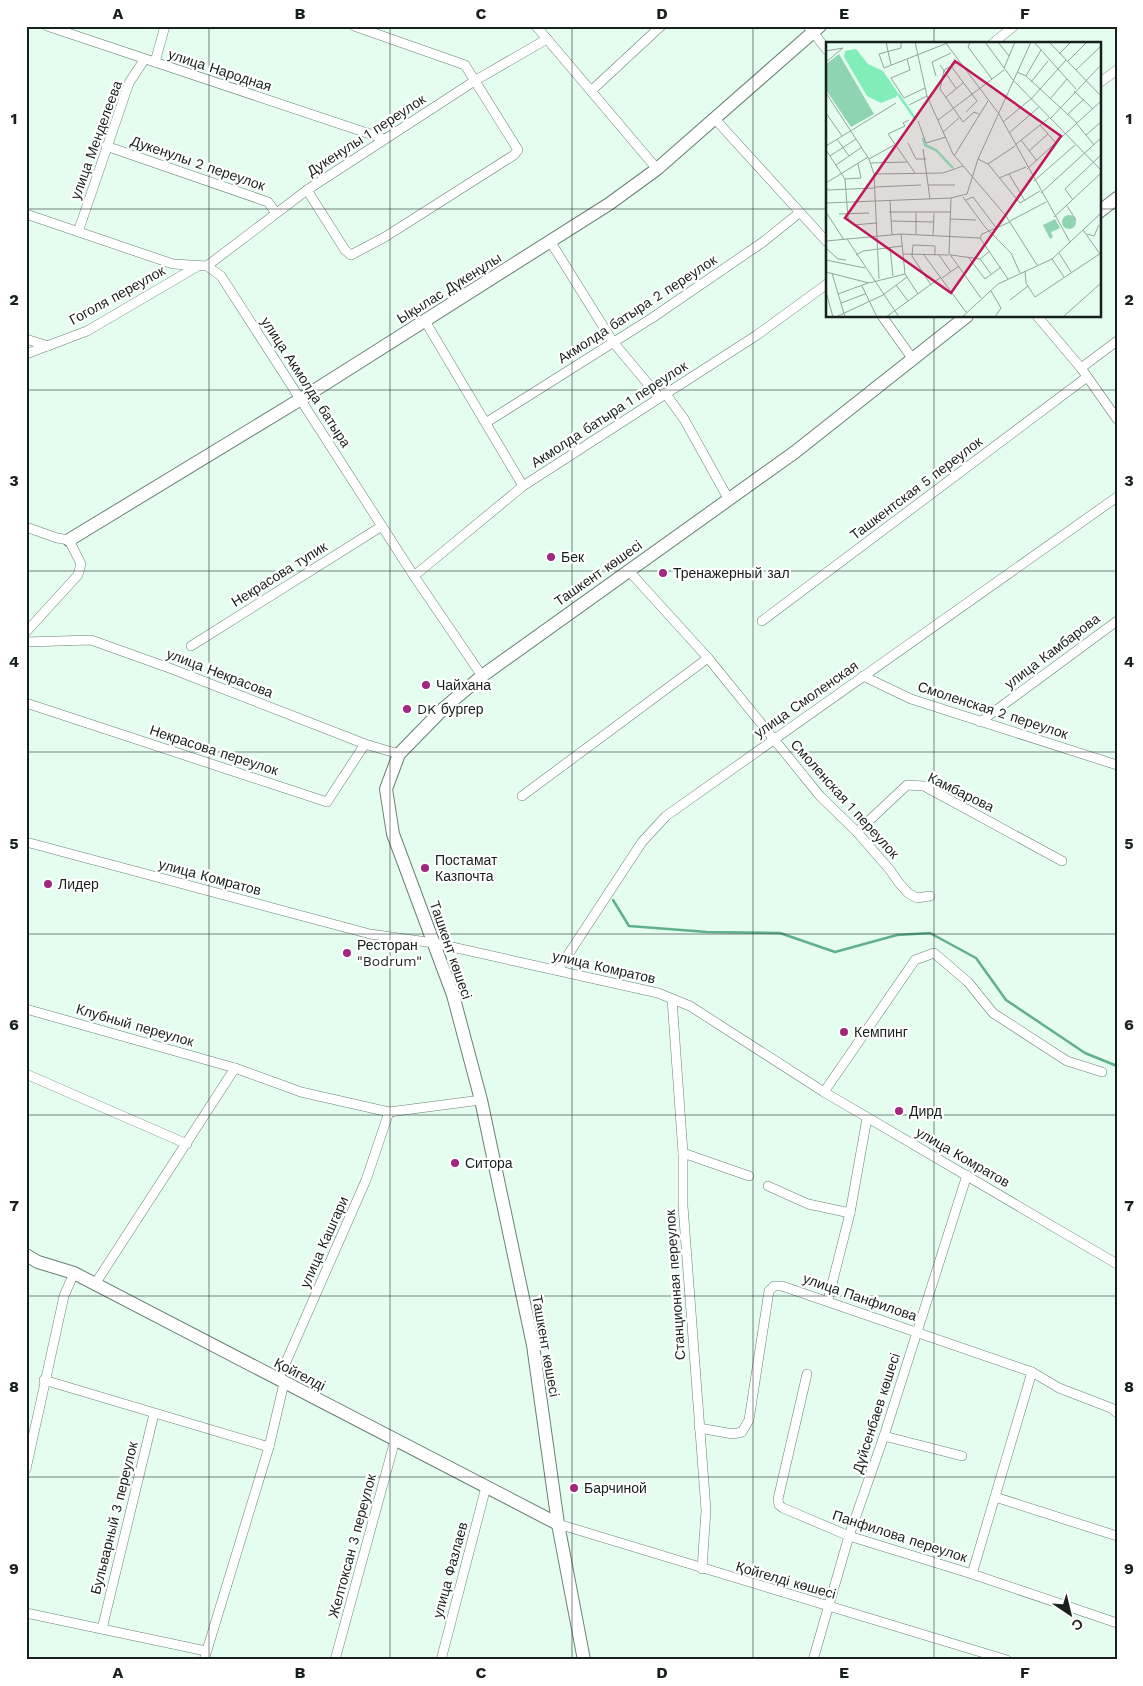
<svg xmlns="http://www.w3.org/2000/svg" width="1143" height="1686" viewBox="0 0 1143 1686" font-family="'Work Sans',sans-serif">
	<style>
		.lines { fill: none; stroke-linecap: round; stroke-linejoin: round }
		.stream { stroke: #61b08a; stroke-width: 2.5 }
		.street-casing { stroke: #6a8175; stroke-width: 10 }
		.secondary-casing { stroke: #6a8175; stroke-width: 14 }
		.street { stroke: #fff; stroke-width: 9 }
		.secondary { stroke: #fff; stroke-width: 12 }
		.grid { fill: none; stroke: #17201b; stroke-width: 1; stroke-opacity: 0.55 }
		.poi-dot { fill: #a0287f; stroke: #fff; stroke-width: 2 }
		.labels { text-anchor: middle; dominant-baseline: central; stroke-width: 4.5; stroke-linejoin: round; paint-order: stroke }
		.street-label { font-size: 14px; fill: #17201b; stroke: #fff }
		.poi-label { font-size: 14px; fill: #17201b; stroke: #fff; text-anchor: start }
		.inset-river { fill: none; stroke: #81eeba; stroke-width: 2.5 }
		.inset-road { fill: none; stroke: #92a59a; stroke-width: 1 }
		.view { fill: #c2185b; fill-opacity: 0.15; stroke: #c2185b; stroke-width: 2.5 }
		.inset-edge { fill: none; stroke: #17201b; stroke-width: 2.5 }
		.neatline { fill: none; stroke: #17201b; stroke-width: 2 }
		.grid-label { font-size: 16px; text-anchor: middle; font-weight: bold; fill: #17201b }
	</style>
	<rect width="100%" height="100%" fill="#e4fdef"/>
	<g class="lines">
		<!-- stream -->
		<path class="stream" d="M613 900 629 926 707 932 780 933 835 952 897 935 930 933 976 958 1006 1000 1085 1053 1117 1066"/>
		<defs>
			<g id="street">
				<path d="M47 26 385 139"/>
				<path d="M536 26 657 169"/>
				<path d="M808 26 827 50"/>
				<path d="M992 44 1014 26"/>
				<path d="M155 62 165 26"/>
				<path d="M1099 83 1117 70"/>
				<path d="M591 91 661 26"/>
				<path d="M715 119 827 242"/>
				<path d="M106 146 268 202 276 213"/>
				<path d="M307 190 345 250 351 255 385 237 514 155 518 150 465 65 354 26"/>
				<path d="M26 214 173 264 207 266 221 276 414 576 482 676"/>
				<path d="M78 232 129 83 144 60"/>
				<path d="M550 241 613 342 659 397"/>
				<path d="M207 266 307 190 476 80 547 39"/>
				<path d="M882 316 912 358"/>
				<path d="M1037 316 1081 368 1117 419"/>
				<path d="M425 321 523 486"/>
				<path d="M26 339 48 346"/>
				<path d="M26 354 87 331 198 266"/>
				<path d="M1081 368 1117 341"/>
				<path d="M665 393 684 419 729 500"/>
				<path d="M487 422 652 318 763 242 799 213"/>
				<path d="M26 527 57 538 69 540 81 564 78 575 26 632"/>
				<path d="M628 570 708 658 820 796 857 832 890 870 899 883 908 893 917 898 930 896"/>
				<path d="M414 576 523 486 757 335 827 284"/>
				<path d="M762 621 1087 377"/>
				<path d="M26 642 91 640 172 669 365 744 399 754"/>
				<path d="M191 646 382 526"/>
				<path d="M863 676 911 699 1117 765"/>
				<path d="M26 703 327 802 365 744"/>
				<path d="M980 722 1117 621"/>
				<path d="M522 796 708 658"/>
				<path d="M857 832 907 785 924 786 1062 861"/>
				<path d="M26 842 370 934 434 943 658 993 690 1006 824 1092 1117 1264"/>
				<path d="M558 970 642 842 666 816 1117 497"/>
				<path d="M672 999 683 1153V1206L706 1510 702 1569"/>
				<path d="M26 1009 235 1068 301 1092 389 1112 481 1100"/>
				<path d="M26 1074 187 1144"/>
				<path d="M824 1092 915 960 934 953 968 982 993 1013 1067 1061 1102 1072"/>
				<path d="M683 1153 749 1176"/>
				<path d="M768 1186 808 1204 850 1213"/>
				<path d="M95 1284 235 1068"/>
				<path d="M828 1300 850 1213 867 1118"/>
				<path d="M807 1374 778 1499 779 1505 783 1508 849 1536 972 1574 1117 1623"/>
				<path d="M44 1380 269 1447"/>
				<path d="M278 1380 366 1180 389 1112"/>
				<path d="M699 1428 733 1434 742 1432 749 1420 769 1291 774 1286H782L1032 1372 1059 1388 1111 1408 1117 1413"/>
				<path d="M884 1436 962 1456"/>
				<path d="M26 1469 64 1296 74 1273"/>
				<path d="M995 1497 1117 1536"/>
				<path d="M558 1524 1007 1660"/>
				<path d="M972 1574 1032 1372"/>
				<path d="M26 1613 206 1651"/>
				<path d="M102 1629 154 1414"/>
				<path d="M204 1660 269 1447 284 1383"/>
				<path d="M335 1660 395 1440"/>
				<path d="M441 1660 486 1487"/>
				<path d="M813 1660 849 1536 884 1436 967 1175"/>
			</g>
			<g id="secondary">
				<path d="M1099 212 1117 198"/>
				<path d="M69 540 301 399 609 204 657 169 820 26"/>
				<path d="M26 1255 38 1262 74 1273 558 1524"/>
				<path d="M584 1660 558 1524 533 1345 481 1100 453 995 393 834 386 789 399 754 444 708 482 676 795 452 967 316"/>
			</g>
		</defs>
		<!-- street casing -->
		<use href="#street" class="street-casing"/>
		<!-- secondary casing -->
		<use href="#secondary" class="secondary-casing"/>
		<!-- street -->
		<use href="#street" class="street"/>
		<!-- secondary -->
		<use href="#secondary" class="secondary"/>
	</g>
	<!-- grid -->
	<path class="grid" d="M209 26V1660M390 26V1660M572 26V1660M753 26V1660M934 26V44M26 209H827M1099 209H1117M934 316V1660M26 390H1117M26 571H1117M26 752H1117M26 934H1117M26 1115H1117M26 1296H1117M26 1477H1117"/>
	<!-- markers -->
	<g class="poi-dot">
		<circle cx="551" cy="557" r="5"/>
		<circle cx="663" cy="573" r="5"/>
		<circle cx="426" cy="685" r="5"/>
		<circle cx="407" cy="709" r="5"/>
		<circle cx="425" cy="868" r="5"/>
		<circle cx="48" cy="884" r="5"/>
		<circle cx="347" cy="953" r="5"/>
		<circle cx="844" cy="1032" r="5"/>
		<circle cx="899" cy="1111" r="5"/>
		<circle cx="455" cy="1163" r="5"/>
		<circle cx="574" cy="1488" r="5"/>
	</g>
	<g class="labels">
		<!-- street labels -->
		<g class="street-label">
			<text transform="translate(220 70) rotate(18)">улица Народная</text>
			<text transform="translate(366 135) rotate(-33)">Дукенулы 1 переулок</text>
			<text transform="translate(96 140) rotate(-70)">улица Менделеева</text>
			<text transform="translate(198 163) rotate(19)">Дукенулы 2 переулок</text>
			<text transform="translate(449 288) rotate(-32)">Ықылас Дүкенұлы</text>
			<text transform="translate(117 295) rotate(-29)">Гоголя переулок</text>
			<text transform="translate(637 309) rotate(-33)">Акмолда батыра 2 переулок</text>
			<text transform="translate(306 382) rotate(57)">улица Акмолда батыра</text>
			<text transform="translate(609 414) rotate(-33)">Акмолда батыра 1 переулок</text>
			<text transform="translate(916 488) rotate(-37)">Ташкентская 5 переулок</text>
			<text transform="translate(598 573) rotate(-35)">Ташкент көшесі</text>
			<text transform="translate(279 574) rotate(-32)">Некрасова тупик</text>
			<text transform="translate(1052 651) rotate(-37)">улица Камбарова</text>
			<text transform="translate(220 673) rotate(21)">улица Некрасова</text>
			<text transform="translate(806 699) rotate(-35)">улица Смоленская</text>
			<text transform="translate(993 710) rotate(18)">Смоленская 2 переулок</text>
			<text transform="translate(214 750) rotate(18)">Некрасова переулок</text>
			<text transform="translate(961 792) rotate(26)">Камбарова</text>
			<text transform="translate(845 799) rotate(48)">Смоленская 1 переулок</text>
			<text transform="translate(210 877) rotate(15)">улица Комратов</text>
			<text transform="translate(451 950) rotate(71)">Ташкент көшесі</text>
			<text transform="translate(604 967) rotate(13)">улица Комратов</text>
			<text transform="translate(135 1025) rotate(16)">Клубный переулок</text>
			<text transform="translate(963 1157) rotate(30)">улица Комратов</text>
			<text transform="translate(324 1242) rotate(-66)">улица Кашгари</text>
			<text transform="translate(675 1285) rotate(-94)">Станционная переулок</text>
			<text transform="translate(860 1297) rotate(19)">улица Панфилова</text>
			<text transform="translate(546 1346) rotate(80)">Ташкент көшесі</text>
			<text transform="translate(300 1374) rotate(27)">Қойгелді</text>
			<text transform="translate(876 1413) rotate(-72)">Дүйсенбаев көшесі</text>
			<text transform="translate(114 1518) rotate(-76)">Бульварный 3 переулок</text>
			<text transform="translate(900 1536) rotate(18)">Панфилова переулок</text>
			<text transform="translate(352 1546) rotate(-75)">Желтоксан 3 переулок</text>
			<text transform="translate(450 1570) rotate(-75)">улица Фазлаев</text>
			<text transform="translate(786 1580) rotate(16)">Қойгелді көшесі</text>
		</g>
		<!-- poi labels -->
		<g class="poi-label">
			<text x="561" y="557">Бек</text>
			<text x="673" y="573">Тренажерный зал</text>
			<text x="436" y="685">Чайхана</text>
			<text x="417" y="709">DK бургер</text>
			<text x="435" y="860">Постамат<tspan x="435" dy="16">Казпочта</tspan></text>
			<text x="58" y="884">Лидер</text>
			<text x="357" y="945">Ресторан<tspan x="357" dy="16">"Bodrum"</tspan></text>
			<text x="854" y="1032">Кемпинг</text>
			<text x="909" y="1111">Дирд</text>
			<text x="465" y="1163">Ситора</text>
			<text x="584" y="1488">Барчиной</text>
		</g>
	</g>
	<!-- overview -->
	<g transform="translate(826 42)">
		<rect width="275" height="275" fill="#e4fdef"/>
		<path d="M13 12 48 72 25 85 0 48V22ZM236 180a7 7 0 1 1 14 0a7 7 0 1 1-14 0ZM229 177 234 186 225 190 227 195 224 197 217 183Z" fill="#8fd4b1"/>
		<path d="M30 7 42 22 57 29 72 51 70 55 55 61 41 54 18 15 19 9Z" fill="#81eeba"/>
		<path class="inset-river" d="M72 52 90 78M97 96 99 103 110 108 127 126"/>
		<path class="inset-road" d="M60 0 65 23M75 0V6L53 12 58 26 124 0M89 0 101 54 127 112 180 174 211 223M119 0 173 72 244 200M144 0 142 5 166 37M159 0 187 38 275 128M172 0 183 14M208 0 232 27M223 0 275 54M0 9 17 6 0 20M233 12 245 0M81 17 84 28 65 36 78 56 99 46M242 19 261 0M132 20 118 28 114 47 137 80 148 70 153 72M114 23 130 46M125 24 151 59 140 70M178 26 189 0M232 27 250 47M250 28 275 4M191 30 200 34 251 81M110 34 106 20 125 11M200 34 215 8M205 40 222 19M248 49 267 67M0 51 43 117 48 132 53 237M119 56 137 41M224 57 241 37M83 63 101 54M0 71 16 94M241 73 258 57M224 77 275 23M83 78 77 81 79 84 62 92 89 131M112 78 178 28M92 79 100 101 120 95M177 80 206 56 240 18M251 82 268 103M214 83 230 101M117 90 133 76M183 91 213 65M260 93 275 80M11 97 23 114M195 98 211 119M82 101 90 117H100M189 103 223 76M0 104 70 61M97 107 104 157M0 108 19 137 22 176 27 183 51 181M203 109 222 92M4 114 30 97M128 114 162 59M43 117 68 103M152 117 162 122 194 161 214 149M45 121 81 120M162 122 189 104M10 123 36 105M201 127 275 59M48 132 117 131 137 124M183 132 199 159M173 136 200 125M19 137 35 136 32 122M208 139 249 103M0 141 42 115M102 143H129M0 145 2 148 49 146M49 145 95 143M215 151 275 96M137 155 159 185 185 211 194 231M125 156 123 211 155 256M140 158 147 155 171 187M247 158 239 147 275 113M64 159 66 193M0 161 125 156 141 152 152 117 205 0M241 164 250 178M0 170 18 198M63 170H124M13 172 43 171M228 175 275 131M124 177 150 178M65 179 107 180M184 179 220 160M257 188 274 212M75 192 79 232 92 252M90 192V171M261 192 268 194 273 183M107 193 108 171M154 196 182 237M154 196 156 192 184 180M21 197 73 275M0 199 75 192 154 196M64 205 67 234M0 206 12 217 20 218M233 211 245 230M77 212 123 213M30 213 37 209 76 204M98 213 140 270M113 213 125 230M125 213 154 217 164 209M143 216 159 237M154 217 165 232M226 217 238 235M0 218 39 226M199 229 200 241 209 255 275 211M0 230 43 241 79 232M6 231 19 275M116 236 133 224M159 237 175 225M70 243 82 259M105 243 86 214 87 203 109 204V213M36 244 51 275M165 249 175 266 169 275M0 250 7 275M12 252 42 241M184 258 202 244M15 261 39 252M10 275 57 253 81 235M60 275 115 235M136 275 172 242 226 217 275 171M237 275 275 241"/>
		<path class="view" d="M129 19 235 94 125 251 19 176Z"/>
		<rect width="275" height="275" class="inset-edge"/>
	</g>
	<!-- border -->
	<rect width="1143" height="1686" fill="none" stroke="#ffffff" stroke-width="55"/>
	<!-- north arrow -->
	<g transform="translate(1070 1614) rotate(145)" stroke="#ffffff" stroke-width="4" paint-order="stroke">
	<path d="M0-4L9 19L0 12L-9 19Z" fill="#17201b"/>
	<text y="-8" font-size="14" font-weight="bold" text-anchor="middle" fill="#17201b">С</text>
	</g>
	<rect x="28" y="28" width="1088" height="1630" class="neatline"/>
	<g class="grid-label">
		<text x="118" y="19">A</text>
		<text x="300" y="19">B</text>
		<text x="481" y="19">C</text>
		<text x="662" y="19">D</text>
		<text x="844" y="19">E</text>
		<text x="1025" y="19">F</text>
		<text x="14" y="124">1</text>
		<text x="1129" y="124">1</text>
		<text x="14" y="305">2</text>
		<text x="1129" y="305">2</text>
		<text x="14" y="486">3</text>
		<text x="1129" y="486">3</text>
		<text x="14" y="667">4</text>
		<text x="1129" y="667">4</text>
		<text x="14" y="849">5</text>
		<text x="1129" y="849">5</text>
		<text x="14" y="1030">6</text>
		<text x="1129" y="1030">6</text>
		<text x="14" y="1211">7</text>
		<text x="1129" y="1211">7</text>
		<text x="14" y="1392">8</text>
		<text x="1129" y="1392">8</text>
		<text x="14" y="1574">9</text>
		<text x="1129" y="1574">9</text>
		<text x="118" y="1678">A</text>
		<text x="300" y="1678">B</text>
		<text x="481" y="1678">C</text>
		<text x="662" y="1678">D</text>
		<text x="844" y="1678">E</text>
		<text x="1025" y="1678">F</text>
	</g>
</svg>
